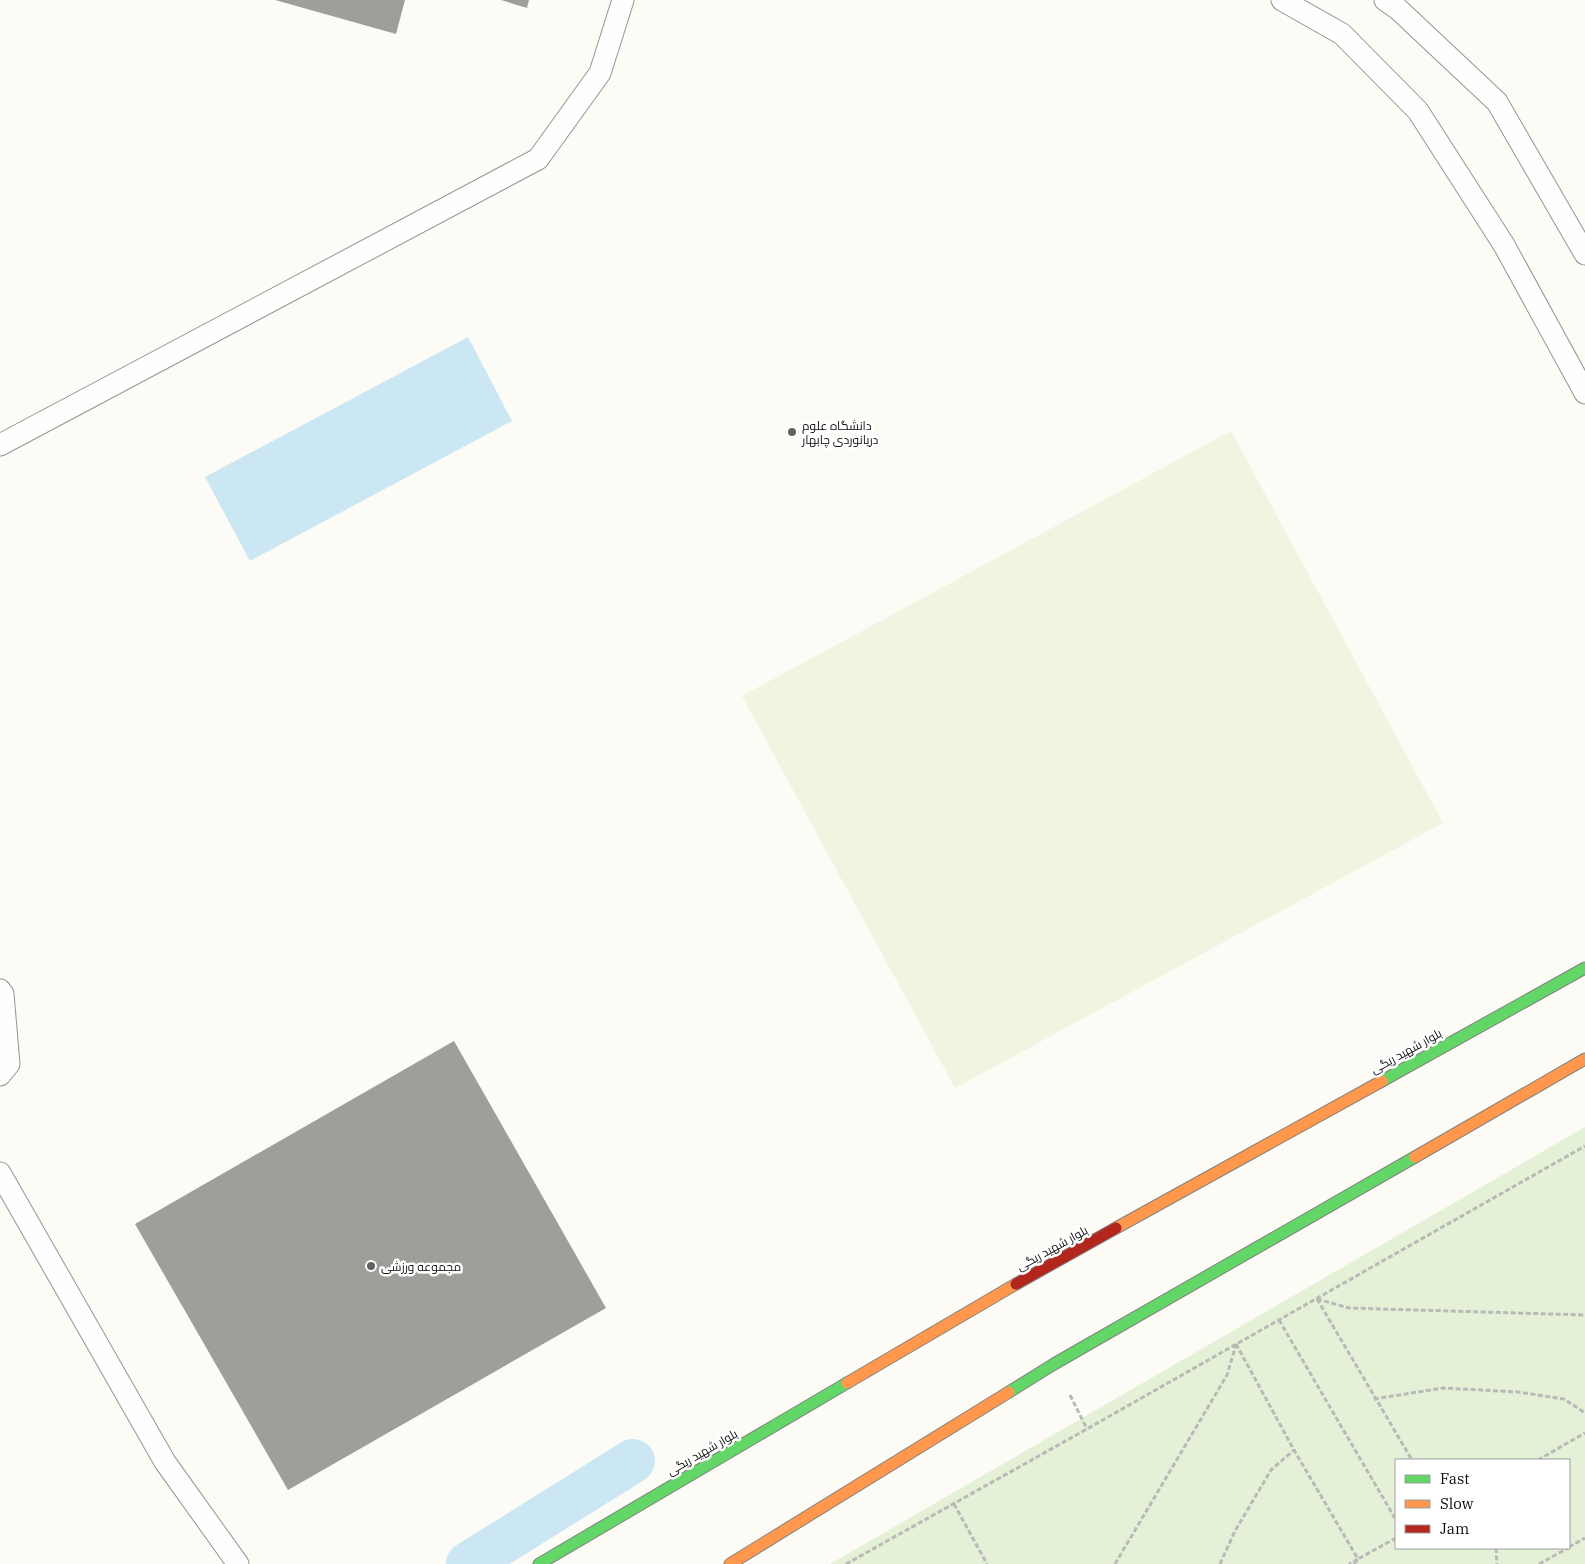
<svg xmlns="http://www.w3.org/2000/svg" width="1585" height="1564" viewBox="0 0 1585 1564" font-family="'IBM Plex Serif',Cairo,serif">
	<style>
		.green { fill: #e5f1d6; fill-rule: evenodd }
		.pitch { fill: #eff5e0 }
		.water { fill: #cce7f4 }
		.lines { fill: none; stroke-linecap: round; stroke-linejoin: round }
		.canal { stroke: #cce7f4; stroke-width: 44 }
		.building { fill: #a09e9a }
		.lane-casing { stroke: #969593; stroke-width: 23 }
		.fast-casing { stroke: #838380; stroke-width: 13 }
		.slow-casing { stroke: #838380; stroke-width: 13 }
		.jam-casing { stroke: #838380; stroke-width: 13 }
		.path { stroke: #b9b9b8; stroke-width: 3; stroke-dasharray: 5 2.5; stroke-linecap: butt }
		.lane { stroke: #fffefe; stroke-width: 21 }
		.fast { stroke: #63d668; stroke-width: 11 }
		.slow { stroke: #ff974d; stroke-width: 11 }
		.jam { stroke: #b3261e; stroke-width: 11 }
		.poi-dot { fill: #626260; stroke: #fff; stroke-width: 2 }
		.labels { text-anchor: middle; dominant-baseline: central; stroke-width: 5; stroke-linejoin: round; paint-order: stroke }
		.poi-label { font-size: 12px; fill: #0f0f0f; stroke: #fff; text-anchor: start }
		.street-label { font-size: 12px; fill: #0f0f0f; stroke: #fff }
	</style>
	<rect width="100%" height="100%" fill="#fcfbf5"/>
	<!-- green -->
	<path class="green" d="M1585 1127V1564H830ZM1396 1460H1569V1548H1396Z"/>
	<!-- pitch -->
	<path class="pitch" d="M1231 431 1443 823 955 1088 742 696Z"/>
	<!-- water -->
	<path class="water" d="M468 337 512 421 250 561 205 477Z"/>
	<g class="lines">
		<!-- canal -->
		<path class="canal" d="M468 1564 633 1461"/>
	</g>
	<!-- building -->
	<g class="building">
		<path d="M275 0H405L396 34Z"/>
		<path d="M501 0H529L527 8Z"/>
		<path d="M454 1041 606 1308 288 1490 135 1224Z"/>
	</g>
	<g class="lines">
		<defs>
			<g id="lane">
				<path d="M1282 0 1342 34 1418 111 1504 245 1585 393"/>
				<path d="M1385 0 1398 9 1497 102 1585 254"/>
				<path d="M0 445 538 159 600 73 623 0"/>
				<path d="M0 990 3 994 9 1064 0 1075"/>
				<path d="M0 1173 165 1462 238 1564"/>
			</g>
			<g id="fast">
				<path d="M1382 1081 1585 968"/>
				<path d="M1009 1392 1054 1364 1415 1157"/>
				<path d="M539 1564 847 1383"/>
			</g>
			<g id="slow">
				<path d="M1415 1157 1585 1059"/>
				<path d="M1116 1228 1382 1081"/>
				<path d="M847 1383 1016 1284"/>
				<path d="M730 1564 1009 1392"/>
			</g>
			<path id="jam" d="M1016 1284 1116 1228"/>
		</defs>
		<!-- lane casing -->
		<use href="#lane" class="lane-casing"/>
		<!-- fast casing -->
		<use href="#fast" class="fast-casing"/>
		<!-- slow casing -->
		<use href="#slow" class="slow-casing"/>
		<!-- jam casing -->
		<use href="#jam" class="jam-casing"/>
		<!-- path -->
		<g class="path">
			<path d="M1317 1299 1349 1308 1585 1315"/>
			<path d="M1317 1299 1412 1460"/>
			<path d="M1279 1320 1396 1520"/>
			<path d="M1236 1344 1294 1450 1358 1559 1349 1564"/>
			<path d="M1070 1395 1087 1429"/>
			<path d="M1374 1399 1443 1388 1518 1392 1564 1399 1585 1413"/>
			<path d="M1538 1460 1585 1433"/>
			<path d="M954 1504 987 1564"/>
			<path d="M1569 1547 1585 1538"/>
			<path d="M1496 1548 1497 1564"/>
			<path d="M846 1564 1087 1429 1585 1146"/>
			<path d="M1115 1564 1227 1375 1236 1345"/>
			<path d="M1220 1564 1235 1531 1271 1470 1294 1450"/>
			<path d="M1354 1564 1358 1559 1396 1538"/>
			<path d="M1539 1564 1568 1548"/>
		</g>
		<!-- lane -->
		<use href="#lane" class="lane"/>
		<!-- fast -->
		<use href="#fast" class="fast"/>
		<!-- slow -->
		<use href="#slow" class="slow"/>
		<!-- jam -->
		<use href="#jam" class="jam"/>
	</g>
	<!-- markers -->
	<g class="poi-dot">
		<circle cx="792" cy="432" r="5"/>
		<circle cx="371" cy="1266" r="5"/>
	</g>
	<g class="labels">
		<!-- poi labels -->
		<g class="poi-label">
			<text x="802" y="425">دانشگاه علوم<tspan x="802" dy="14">دریانوردی چابهار</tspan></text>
			<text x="381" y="1266">مجموعه ورزشی</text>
		</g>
		<!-- street labels -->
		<g class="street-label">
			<text transform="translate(1406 1051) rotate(-29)">بلوار شهید ریگی</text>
			<text transform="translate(1052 1248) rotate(-29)">بلوار شهید ریگی</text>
			<text transform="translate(702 1452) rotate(-30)">بلوار شهید ریگی</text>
		</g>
	</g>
	<!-- legend -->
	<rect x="1395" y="1459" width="175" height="90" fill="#ffffff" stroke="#9f9f9f"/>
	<rect x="1405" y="1475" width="25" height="8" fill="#63d668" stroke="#9f9f9f"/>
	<text x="1440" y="1484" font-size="15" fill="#0f0f0f">Fast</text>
	<rect x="1405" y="1500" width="25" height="8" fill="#ff974d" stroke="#9f9f9f"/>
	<text x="1440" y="1509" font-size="15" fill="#0f0f0f">Slow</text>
	<rect x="1405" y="1525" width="25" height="8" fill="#b3261e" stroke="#9f9f9f"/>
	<text x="1440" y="1534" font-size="15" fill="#0f0f0f">Jam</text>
</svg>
